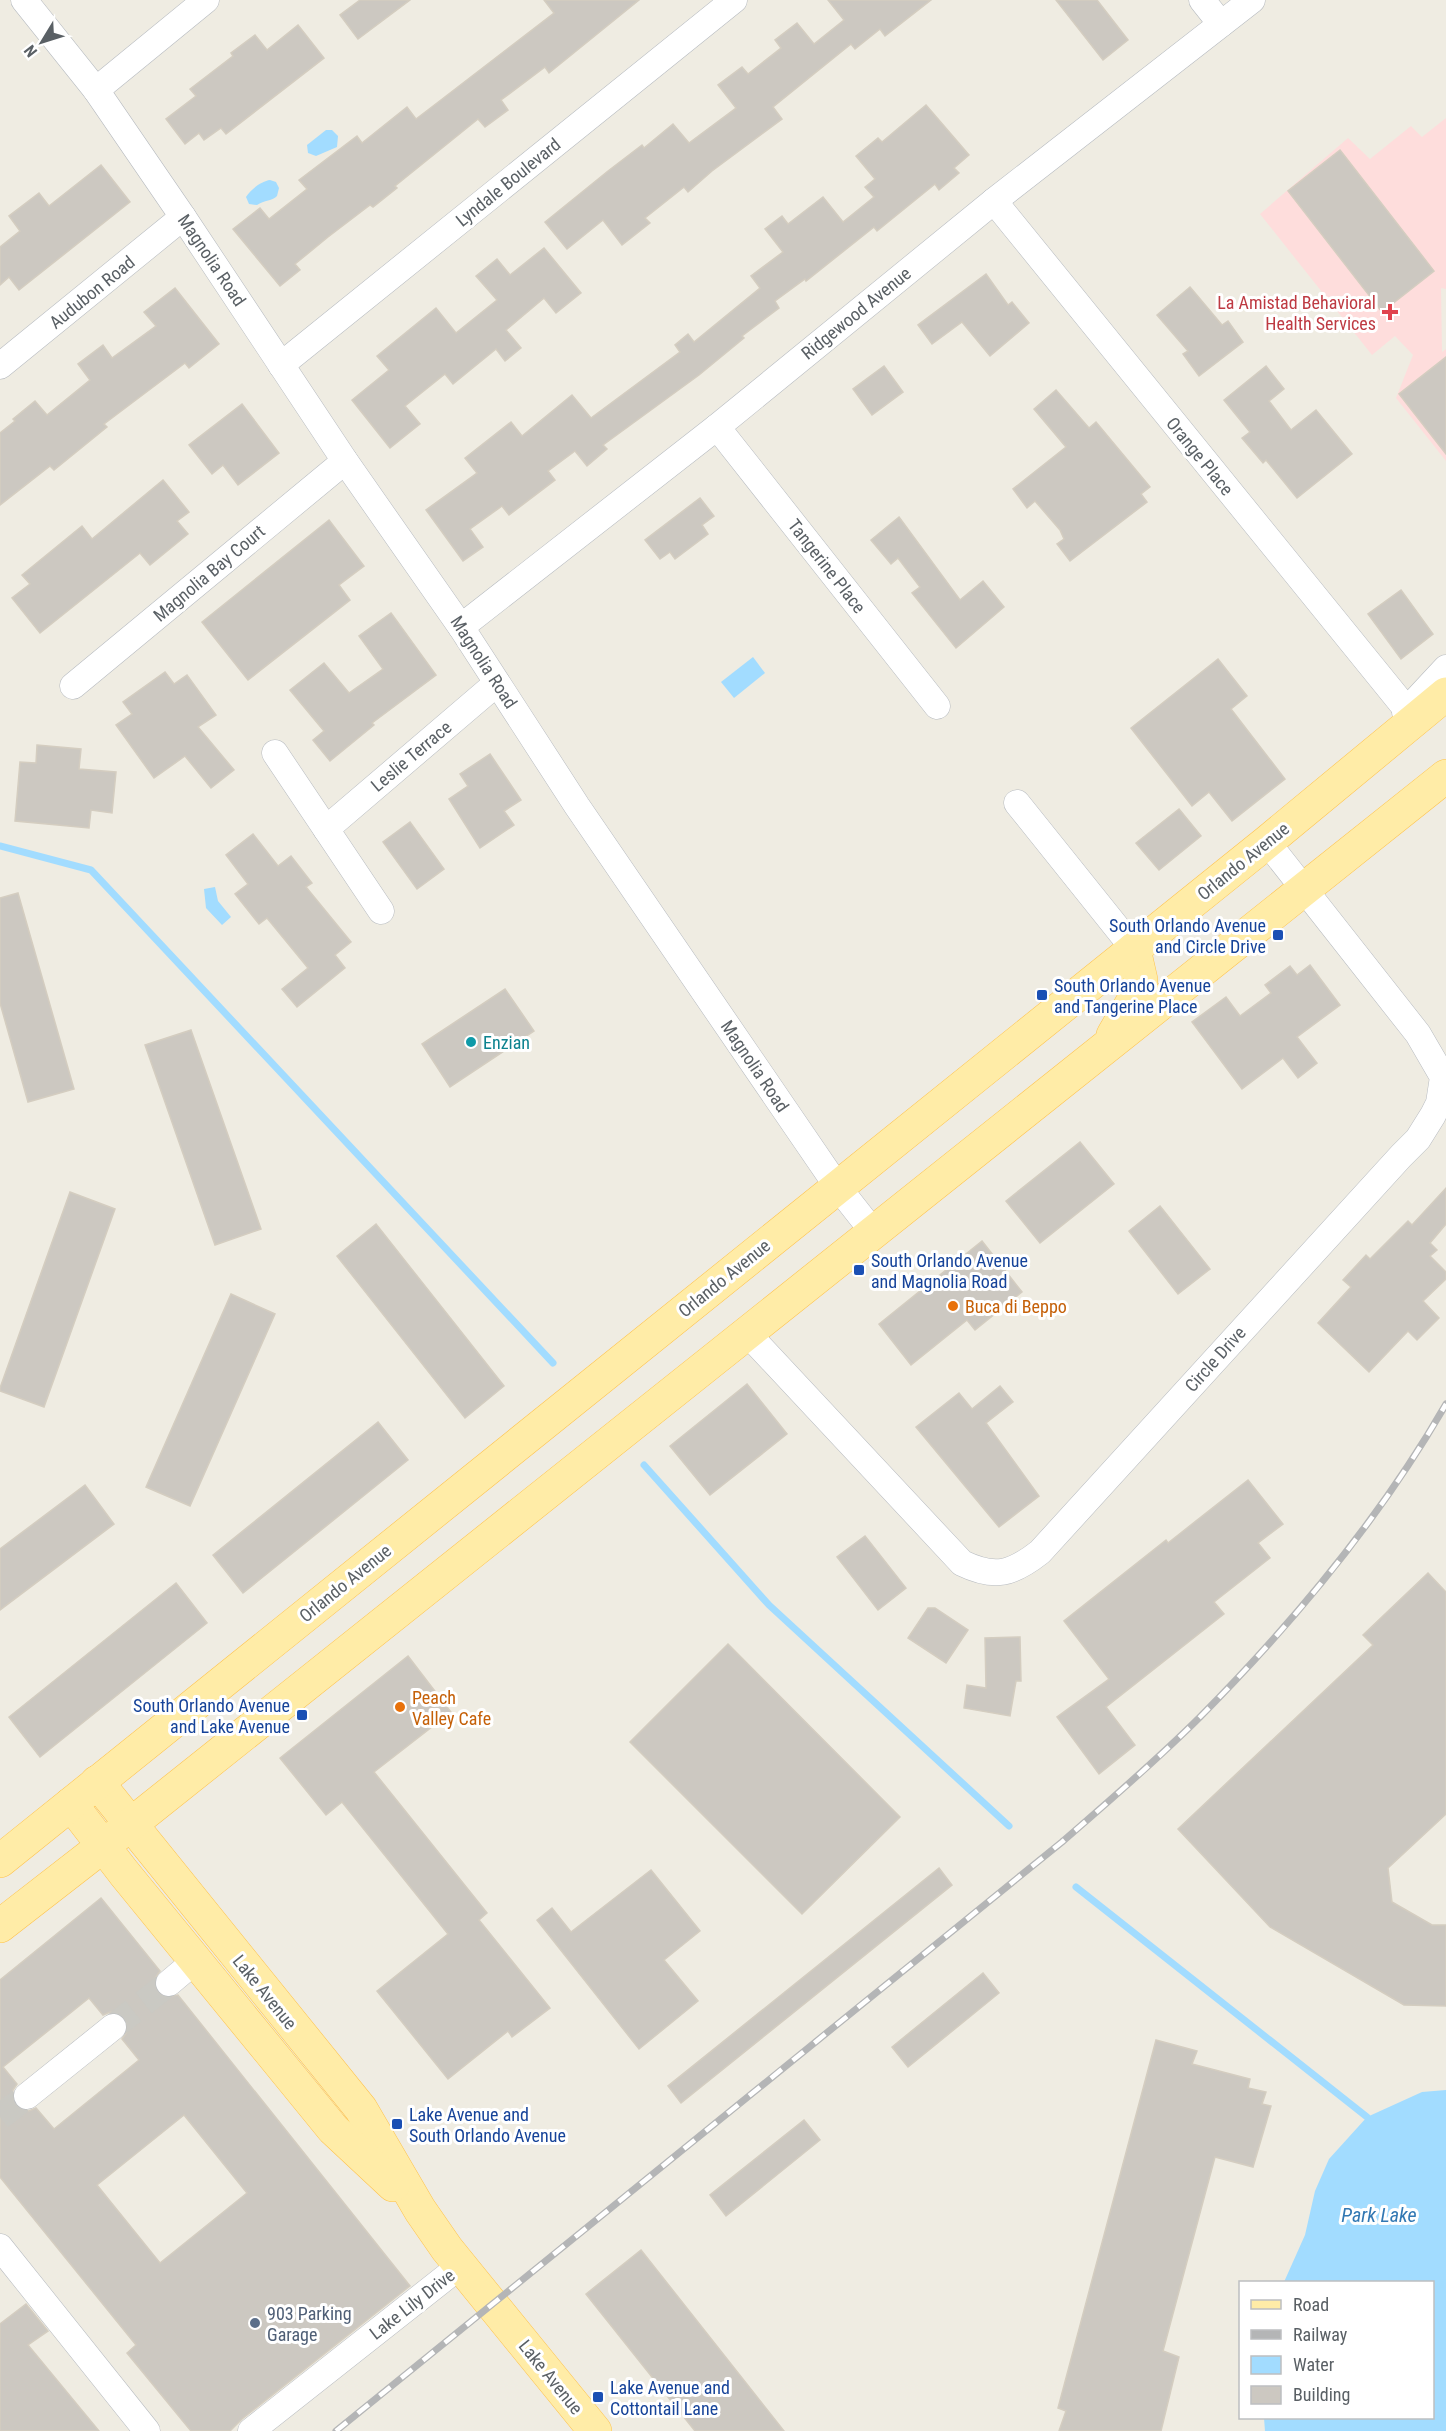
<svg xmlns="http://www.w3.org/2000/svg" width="1446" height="2431" viewBox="0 0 1446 2431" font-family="'Roboto Condensed',sans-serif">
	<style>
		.medical { fill: #fedddc }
		.water { fill: #a2dcff }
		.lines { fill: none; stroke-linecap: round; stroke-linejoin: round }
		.stream { stroke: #a2dcff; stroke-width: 7 }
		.building { fill: #ccc8c1; stroke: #d4cdc0; stroke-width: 1.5; fill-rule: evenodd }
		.minor-tunnel { stroke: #cac9c3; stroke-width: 26; stroke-dasharray: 26 13; stroke-linecap: butt }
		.minor-casing { stroke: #b7bbc0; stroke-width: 27 }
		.major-casing { stroke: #ffc24b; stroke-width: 34 }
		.minor { stroke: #fff; stroke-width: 26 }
		.major { stroke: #ffeca7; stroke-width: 33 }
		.rail-casing { stroke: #b4b5b6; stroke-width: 7 }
		.rail { stroke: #fff; stroke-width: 4.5; stroke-dasharray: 14; stroke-linecap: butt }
		.health-dot { fill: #e0444e; stroke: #fff; stroke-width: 2 }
		.transit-dot { fill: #1a4fb4; stroke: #fff; stroke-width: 2 }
		.culture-dot { fill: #0f9aa8; stroke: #fff; stroke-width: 2 }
		.food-dot { fill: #e8710a; stroke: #fff; stroke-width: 2 }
		.service-dot { fill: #5c6f8a; stroke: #fff; stroke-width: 2 }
		.labels { text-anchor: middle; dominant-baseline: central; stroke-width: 6; stroke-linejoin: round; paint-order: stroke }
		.street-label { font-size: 18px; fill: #5a6065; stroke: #fff }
		.health-label { font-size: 18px; fill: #be3a42; stroke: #fff; text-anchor: end }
		.transit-label { font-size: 18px; fill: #164399; stroke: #fff; text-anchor: start }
		.culture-label { font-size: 18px; fill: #0d838f; stroke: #fff; text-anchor: start }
		.food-label { font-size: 18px; fill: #c56008; stroke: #fff; text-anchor: start }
		.service-label { font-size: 18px; fill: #4e5e75; stroke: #fff; text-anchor: start }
		.water-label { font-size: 20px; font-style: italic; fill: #3278b3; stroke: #fff }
	</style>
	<rect width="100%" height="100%" fill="#efece2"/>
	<!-- medical -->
	<path class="medical" d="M1446 118V289L1441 288 1442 352 1446 349V461L1396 398 1413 355 1395 336 1372 355 1260 214 1348 138 1370 159 1411 126 1422 137Z"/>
	<!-- water -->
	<g class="water">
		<path d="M326 130H332L338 136 337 147 316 156 308 153 307 145Z"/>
		<path d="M270 180 276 182 279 188 277 196C273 201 264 200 257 205L249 204 246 197C251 189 262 181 270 180Z"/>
		<path d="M753 657 765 673 734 698 721 682Z"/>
		<path d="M215 887 218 901 231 917 222 925 206 908 204 889Z"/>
		<path d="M1446 2090V2431H1265L1264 2418H1432V2282H1284L1305 2235 1315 2191 1329 2159 1367 2117 1422 2092Z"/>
	</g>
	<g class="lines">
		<!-- stream -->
		<g class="stream">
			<path d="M0 846 91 870 553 1363"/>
			<path d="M644 1465 769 1605 1009 1826"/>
			<path d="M1076 1887 1367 2117"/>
		</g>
	</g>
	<!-- building -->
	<g class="building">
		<path d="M360 0H410L358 39 340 15Z"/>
		<path d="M544 0H639L549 73 545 67 501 100 508 110 485 127 478 119 395 186 397 188 373 207 370 205 328 237 295 264 300 270 280 286 233 229 260 208 269 219 307 189 299 180 357 136 362 143 407 107 416 119 437 103 554 13Z"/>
		<path d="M828 0H931L885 36 880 29 855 49 851 44 773 107 782 119 712 171 688 192 684 187 645 218 650 223 622 245 603 220 567 249 545 222 608 171 642 145 644 148 673 124 689 143 736 108 718 85 742 67 748 74 781 48 775 40 797 23 814 44 844 20Z"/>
		<path d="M1056 0H1097L1128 40 1103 60Z"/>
		<path d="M298 25 324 58 226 134 221 128 204 140 199 133 185 144 166 119 196 96 190 89 233 56 231 53 255 35 267 50Z"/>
		<path d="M926 105 969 155 954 168 959 173 939 190 935 184 877 231 874 227 806 281 805 279 775 301 779 308 742 336 744 338 699 375 603 445 607 449 587 466 575 451 548 471 555 480 509 515 502 506 470 529 483 547 463 561 426 510 477 473 465 458 511 422 522 436 572 395 591 418 680 352 675 345 688 334 694 342 760 288 751 276 783 252 765 229 782 216 788 224 823 197 843 222 874 197 865 187 875 179 856 156 878 138 882 142Z"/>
		<path d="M1340 150 1434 271 1382 312 1288 191Z"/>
		<path d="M101 165 130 202 19 290 9 277 0 285V247L20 231 9 216 39 193 49 206Z"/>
		<path d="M544 248 581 293 556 313 544 298 506 330 521 348 505 361 496 349 453 384 445 374 405 406 420 424 390 448 352 400 389 370 377 356 436 308 456 333 497 300 476 276 497 259 510 275Z"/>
		<path d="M986 274 1008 305 1012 302 1029 323 990 356 962 322 932 344 918 325Z"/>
		<path d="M1190 287 1222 325 1228 321 1243 342 1199 376 1183 354 1188 351 1157 315Z"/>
		<path d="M175 288 219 344 189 368 185 363 104 424 107 427 54 470 50 466 0 505V433L15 421 13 419 35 401 47 415 90 380 78 364 103 345 112 358 156 326 144 312Z"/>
		<path d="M1446 357V454L1399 394Z"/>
		<path d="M884 366 903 392 872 415 853 389Z"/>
		<path d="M1266 366 1284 389 1269 401 1291 430 1316 410 1352 454 1297 498 1266 460 1263 463 1242 438 1250 432 1224 400Z"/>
		<path d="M1056 390 1089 428 1096 422 1150 487 1141 494 1147 502 1070 561 1057 544 1064 539 1060 530 1035 501 1027 508 1013 489 1066 447 1034 409Z"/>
		<path d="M242 404 279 453 238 485 223 465 212 474 189 445Z"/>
		<path d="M163 480 189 512 177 521 188 534 150 565 140 553 40 633 12 598 30 584 22 575 82 526 92 539Z"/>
		<path d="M700 498 714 516 702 525 708 534 675 559 670 552 660 559 645 540Z"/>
		<path d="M899 517 960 600 983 581 1004 607 956 648 912 593 920 587 898 558 891 564 871 540Z"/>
		<path d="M329 520 364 566 339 585 350 600 248 680 202 622Z"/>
		<path d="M1401 590 1433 634 1401 659 1368 614Z"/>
		<path d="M391 613 436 675 372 723 374 725 330 761 313 740 324 731 290 690 324 663 349 693 383 669 359 636Z"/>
		<path d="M1218 659 1247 696 1231 709 1285 779 1232 821 1209 792 1192 806 1131 728Z"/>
		<path d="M165 672 174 684 187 675 216 715 198 727 234 770 211 788 185 756 154 778 116 725 132 714 123 702Z"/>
		<path d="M37 745 81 749 79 769 116 772 112 813 91 810 89 828 15 821 20 762 36 763Z"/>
		<path d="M490 754 521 800 504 811 514 825 480 848 449 799 468 786 460 774Z"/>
		<path d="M1179 809 1201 836 1159 870 1136 843Z"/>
		<path d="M410 822 444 869 417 889 383 842Z"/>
		<path d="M253 834 278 866 291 856 312 883 306 887 351 942 335 955 345 968 297 1007 282 989 308 968 267 918 259 924 235 894 248 884 226 855Z"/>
		<path d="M18 893 74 1089 28 1102 0 1003V898Z"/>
		<path d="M1310 965 1340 1005 1297 1037 1317 1063 1298 1078 1283 1058 1242 1089 1192 1022 1226 997 1240 1016 1271 993 1265 985 1290 966 1297 975Z"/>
		<path d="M505 989 534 1031 450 1087 422 1044Z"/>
		<path d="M191 1030 261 1229 215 1245 145 1045Z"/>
		<path d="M1080 1142 1114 1184 1040 1243 1006 1201Z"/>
		<path d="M1446 1188V1224L1430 1243 1437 1250 1430 1256 1446 1272V1279L1423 1301 1439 1318 1417 1340 1408 1331 1369 1372 1318 1323 1351 1287 1343 1280 1366 1255 1370 1259 1408 1221 1412 1225Z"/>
		<path d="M70 1192 115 1209 44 1407 0 1391V1388Z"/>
		<path d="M1160 1206 1210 1269 1178 1294 1129 1231Z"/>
		<path d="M376 1224 504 1386 465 1418 337 1256Z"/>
		<path d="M982 1241 1022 1292 975 1330 967 1320 911 1365 879 1324Z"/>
		<path d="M231 1294 275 1314 190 1506 146 1487Z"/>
		<path d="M747 1384 787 1434 710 1495 670 1446Z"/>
		<path d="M1000 1386 1013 1402 986 1423 1039 1496 999 1527 916 1427 959 1393 972 1409Z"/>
		<path d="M378 1422 408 1460 243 1593 213 1555Z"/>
		<path d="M1248 1480 1283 1524 1258 1543 1270 1558 1214 1602 1224 1614 1106 1707 1135 1745 1099 1774 1057 1717 1109 1679 1064 1621 1166 1540 1168 1543Z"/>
		<path d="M85 1485 114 1524 0 1610V1549Z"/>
		<path d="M865 1536 906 1588 878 1610 837 1557Z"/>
		<path d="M1428 1573 1446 1592V1814L1388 1868 1392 1902 1432 1925H1446V2006L1404 2005 1270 1927 1178 1829 1373 1645 1363 1635Z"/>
		<path d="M176 1583 207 1623 40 1757 9 1717Z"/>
		<path d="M928 1608H935L968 1630 946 1663 908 1638Z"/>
		<path d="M1020 1637 1021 1681H1016L1010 1716 964 1708 967 1685 986 1688 985 1638Z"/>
		<path d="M728 1644 900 1817 802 1914 630 1742Z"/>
		<path d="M408 1656 451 1712 374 1772 487 1913 479 1920 550 2008 512 2037 508 2031 448 2079 377 1991 448 1934 342 1802 326 1815 280 1758Z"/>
		<path d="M939 1868 952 1885 681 2103 668 2086Z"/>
		<path d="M651 1870 700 1931 664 1960 698 2001 639 2049 537 1920 552 1908 571 1932Z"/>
		<path d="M101 1898 160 1971 155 1978 154 1985 157 1992 165 1997 178 1995 410 2286 242 2419 230 2431H191L127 2353 136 2345 0 2177V1980ZM89 1998 103 2015 110 2012 118 2013 125 2018 128 2025 127 2032 122 2039 139 2060 54 2129 36 2108 29 2111 22 2110 16 2106 12 2098 13 2090 17 2084 3 2067ZM184 2115 247 2193 160 2263 97 2185Z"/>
		<path d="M983 1973 999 1993 908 2067 892 2047Z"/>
		<path d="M1156 2040 1197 2051 1192 2064 1250 2079 1248 2088 1266 2092 1262 2104 1271 2106 1253 2167 1215 2157 1163 2351 1179 2357 1161 2431H1059L1066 2411 1058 2408Z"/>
		<path d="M804 2120 820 2140 726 2216 710 2195Z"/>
		<path d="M641 2250 784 2431H695L586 2294Z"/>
		<path d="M26 2304 48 2331 28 2345 99 2431H0V2324Z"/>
	</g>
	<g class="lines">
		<!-- minor-tunnel -->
		<g class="minor-tunnel">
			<path d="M113 2027 169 1983"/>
			<path d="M0 2117 27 2096"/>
		</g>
		<defs>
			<g id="minor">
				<path d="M24 0 96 90 183 217 345 461 461 627 577 806 837 1186 874 1233"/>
				<path d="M1202 0 1221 24"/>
				<path d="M96 90 206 0"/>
				<path d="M994 201 1407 710"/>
				<path d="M281 365 734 0"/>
				<path d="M0 366 183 217"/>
				<path d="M717 427 937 706"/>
				<path d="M461 627 717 427 994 201 1252 0"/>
				<path d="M73 686 345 461"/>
				<path d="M1405 712 1446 668"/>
				<path d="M275 753 381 911"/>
				<path d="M1017 803 1134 949"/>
				<path d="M326 829 497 683"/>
				<path d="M747 1333 962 1563C995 1579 1012 1574 1040 1552L1401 1156 1418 1139 1433 1115 1439 1103 1443 1077 1418 1034 1267 842"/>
				<path d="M169 1983 195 1961"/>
				<path d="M27 2096 113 2027"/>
				<path d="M0 2247 147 2431"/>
				<path d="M251 2431 460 2266"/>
			</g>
			<g id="major">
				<path d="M1113 1035 1133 1001 1141 980 1134 949"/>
				<path d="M97 1782 361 2109 420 2210 447 2249 595 2431"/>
				<path d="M71 1804 124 1873 333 2129 393 2185"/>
				<path d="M0 1861 1267 842 1446 694"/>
				<path d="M0 1926 130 1825 1446 776"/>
			</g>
		</defs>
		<!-- minor casing -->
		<use href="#minor" class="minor-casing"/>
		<!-- major casing -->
		<use href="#major" class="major-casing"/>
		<!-- minor -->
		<use href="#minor" class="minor"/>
		<!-- major -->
		<use href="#major" class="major"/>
		<defs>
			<path id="rail" d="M336 2431 1062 1842C1109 1801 1156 1761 1200 1717 1293 1623 1380 1519 1446 1404"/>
		</defs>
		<!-- rail casing -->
		<use href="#rail" class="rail-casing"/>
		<!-- rail -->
		<use href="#rail" class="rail"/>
	</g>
	<!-- markers -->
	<path class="health-dot" d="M1387 303h6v6h6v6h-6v6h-6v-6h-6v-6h6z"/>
	<g class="transit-dot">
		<rect x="1272" y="929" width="12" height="12" rx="3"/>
		<rect x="1036" y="989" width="12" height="12" rx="3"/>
		<rect x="853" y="1264" width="12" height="12" rx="3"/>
		<rect x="296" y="1709" width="12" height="12" rx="3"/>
		<rect x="391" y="2118" width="12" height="12" rx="3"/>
		<rect x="592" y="2391" width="12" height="12" rx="3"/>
	</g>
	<circle class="culture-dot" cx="471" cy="1042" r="6"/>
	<g class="food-dot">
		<circle cx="953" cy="1306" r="6"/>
		<circle cx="400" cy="1707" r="6"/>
	</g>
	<circle class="service-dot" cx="255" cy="2323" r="6"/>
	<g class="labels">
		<!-- street labels -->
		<g class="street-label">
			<text transform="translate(508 182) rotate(-39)">Lyndale Boulevard</text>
			<text transform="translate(212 260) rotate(56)">Magnolia Road</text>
			<text transform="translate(92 292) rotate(-39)">Audubon Road</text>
			<text transform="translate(856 313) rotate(-39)">Ridgewood Avenue</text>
			<text transform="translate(1200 456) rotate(51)">Orange Place</text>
			<text transform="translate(827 566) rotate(52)">Tangerine Place</text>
			<text transform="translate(209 573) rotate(-40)">Magnolia Bay Court</text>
			<text transform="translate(484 662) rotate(57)">Magnolia Road</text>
			<text transform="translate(411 756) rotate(-40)">Leslie Terrace</text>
			<text transform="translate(1243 861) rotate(-39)">Orlando Avenue</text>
			<text transform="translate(755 1066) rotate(56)">Magnolia Road</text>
			<text transform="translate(724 1278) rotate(-39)">Orlando Avenue</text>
			<text transform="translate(1215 1359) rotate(-48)">Circle Drive</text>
			<text transform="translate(345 1583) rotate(-39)">Orlando Avenue</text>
			<text transform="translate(265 1992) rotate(51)">Lake Avenue</text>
			<text transform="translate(412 2304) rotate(-38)">Lake Lily Drive</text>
			<text transform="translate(551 2377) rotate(51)">Lake Avenue</text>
		</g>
		<!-- health labels -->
		<g class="health-label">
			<text x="1376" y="302">La Amistad Behavioral<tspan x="1376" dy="21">Health Services</tspan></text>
		</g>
		<!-- transit labels -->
		<g class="transit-label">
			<text x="1266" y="925" text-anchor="end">South Orlando Avenue<tspan x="1266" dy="21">and Circle Drive</tspan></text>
			<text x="1054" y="985">South Orlando Avenue<tspan x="1054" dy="21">and Tangerine Place</tspan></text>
			<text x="871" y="1260">South Orlando Avenue<tspan x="871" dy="21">and Magnolia Road</tspan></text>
			<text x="290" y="1705" text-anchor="end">South Orlando Avenue<tspan x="290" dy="21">and Lake Avenue</tspan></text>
			<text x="409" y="2114">Lake Avenue and<tspan x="409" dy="21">South Orlando Avenue</tspan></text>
			<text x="610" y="2387">Lake Avenue and<tspan x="610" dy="21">Cottontail Lane</tspan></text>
		</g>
		<!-- culture labels -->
		<g class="culture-label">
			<text x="483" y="1042">Enzian</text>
		</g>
		<!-- food labels -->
		<g class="food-label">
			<text x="965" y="1306">Buca di Beppo</text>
			<text x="412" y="1697">Peach<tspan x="412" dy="21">Valley Cafe</tspan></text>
		</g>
		<!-- service labels -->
		<g class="service-label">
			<text x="267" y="2313">903 Parking<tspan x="267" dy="21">Garage</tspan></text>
		</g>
		<!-- water labels -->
		<g class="water-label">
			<text x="1379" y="2215">Park Lake</text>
		</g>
	</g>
	<!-- legend -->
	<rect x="1239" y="2281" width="195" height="138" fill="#ffffff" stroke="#bdbfc1" stroke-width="1.5"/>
	<rect x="1251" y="2300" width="30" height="9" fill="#ffeca7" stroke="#bdbfc1" stroke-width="1.5"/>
	<text x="1293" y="2311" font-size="18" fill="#5a6065">Road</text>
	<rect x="1251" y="2330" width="30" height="9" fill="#b4b5b6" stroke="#bdbfc1" stroke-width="1.5"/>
	<text x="1293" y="2341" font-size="18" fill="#5a6065">Railway</text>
	<rect x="1251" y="2356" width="30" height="18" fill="#a2dcff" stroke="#bdbfc1" stroke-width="1.5"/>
	<text x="1293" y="2371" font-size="18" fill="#5a6065">Water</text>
	<rect x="1251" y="2386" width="30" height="18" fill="#ccc8c1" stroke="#bdbfc1" stroke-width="1.5"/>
	<text x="1293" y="2401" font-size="18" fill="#5a6065">Building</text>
	<!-- north arrow -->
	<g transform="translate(42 42) rotate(232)" stroke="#ffffff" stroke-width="4.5" paint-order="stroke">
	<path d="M0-4.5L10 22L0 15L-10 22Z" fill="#5a6065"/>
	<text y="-9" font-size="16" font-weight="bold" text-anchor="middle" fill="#5a6065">N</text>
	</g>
</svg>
